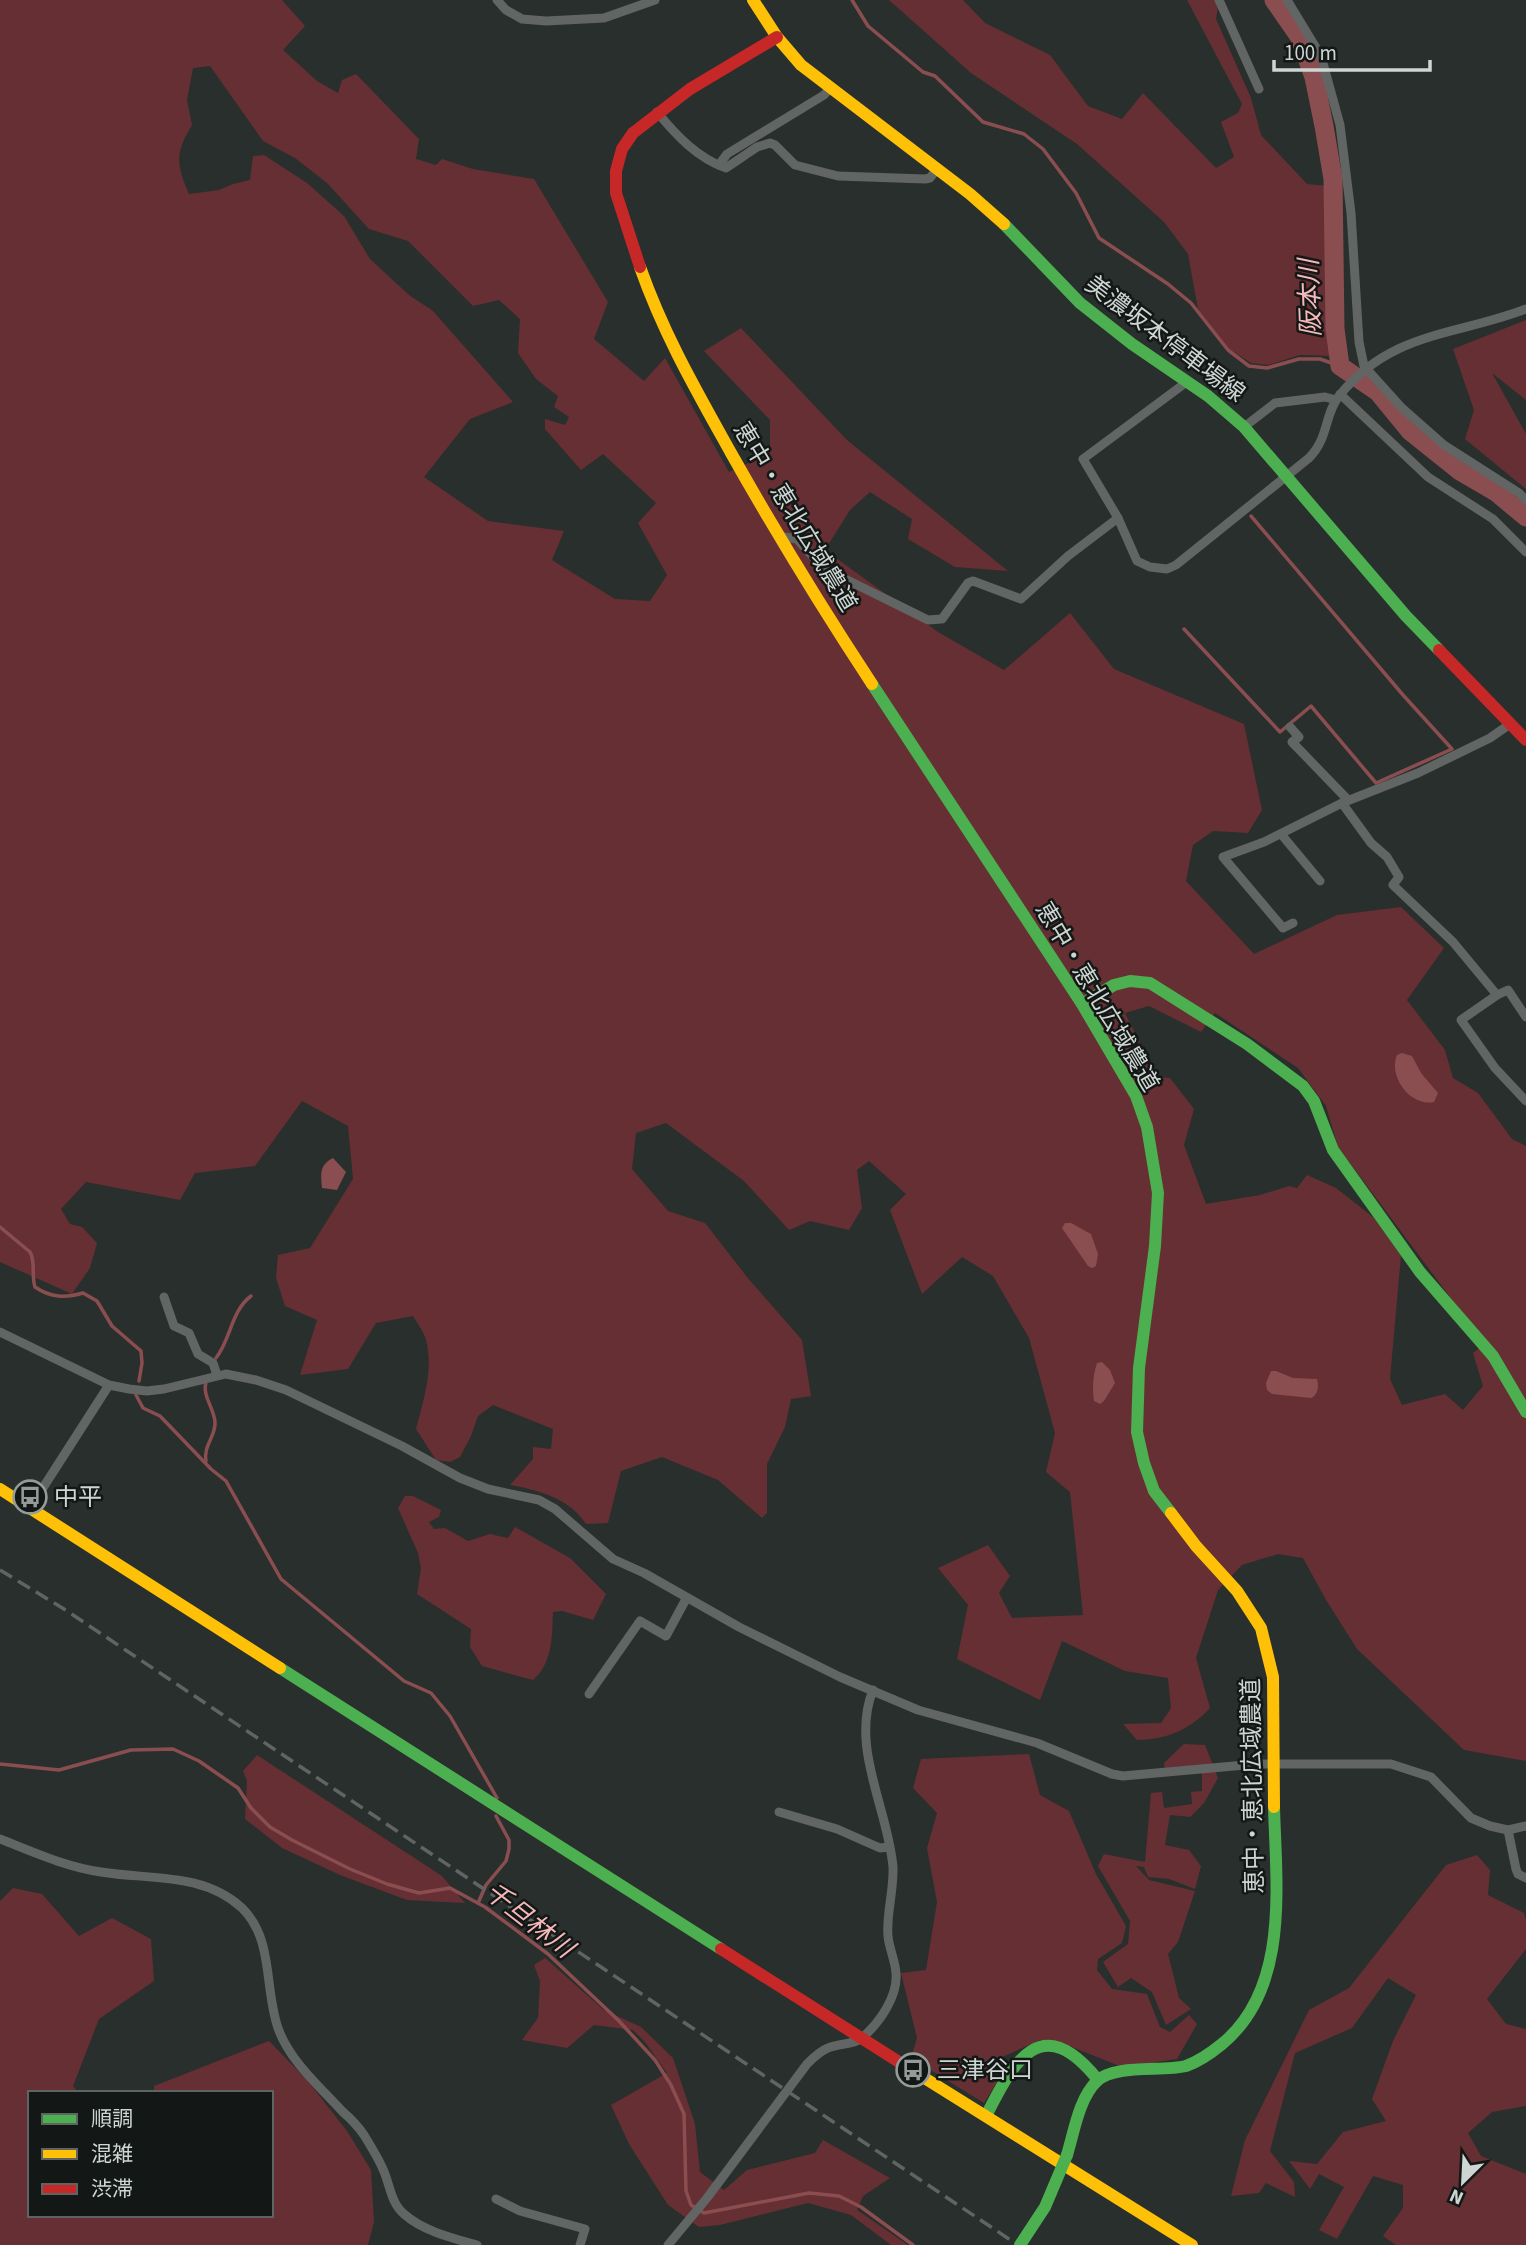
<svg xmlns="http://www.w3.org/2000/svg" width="1526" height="2245" viewBox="0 0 1526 2245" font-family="'Source Sans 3','Noto Sans JP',sans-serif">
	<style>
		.green { fill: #662f33; fill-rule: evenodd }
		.water { fill: #8b4e50 }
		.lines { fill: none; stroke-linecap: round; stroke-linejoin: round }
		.stream { stroke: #8b4e50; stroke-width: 3.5 }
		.river { stroke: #8b4e50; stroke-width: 19 }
		.street { stroke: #616563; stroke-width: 9 }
		.fast { stroke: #4caf50; stroke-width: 12 }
		.slow { stroke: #ffc107; stroke-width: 12 }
		.jam { stroke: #c62828; stroke-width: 12 }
		.rail { stroke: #606462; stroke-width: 3.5; stroke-dasharray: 14 7; stroke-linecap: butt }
		.fast-bridge { stroke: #4caf50; stroke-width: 12 }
		.labels { text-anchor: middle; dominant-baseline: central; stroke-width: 5; stroke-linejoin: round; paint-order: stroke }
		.street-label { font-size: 24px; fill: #ced6d3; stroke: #131816 }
		.poi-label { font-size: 24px; fill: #ced6d3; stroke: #131816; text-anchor: start }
		.water-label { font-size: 26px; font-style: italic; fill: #f7b8ba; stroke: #131816 }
	</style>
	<rect width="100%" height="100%" fill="#292f2c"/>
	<!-- green -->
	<g class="green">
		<path d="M0 0H282L305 26 283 50 317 81 338 93 342 80 356 74 419 139 416 159 436 165 442 159 473 169 534 179 608 302 594 339 644 381 665 358 729 472 770 453V420L704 351 741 328 847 440 1008 571 955 567 908 539 912 519 870 492 850 510 825 550 938 632 1004 670 1070 613 1114 669 1244 724 1262 810 1248 833 1213 831 1193 845 1186 881 1254 954 1337 915 1401 907 1444 948 1407 1000 1445 1050 1453 1078 1478 1093 1512 1139 1526 1146V1761L1464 1750 1357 1649 1326 1600 1303 1558 1278 1554 1242 1565 1218 1590 1196 1658 1210 1708C1191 1729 1166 1740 1137 1740L1123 1724 1161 1723 1171 1708 1168 1678 1125 1671 1062 1641 1040 1700 957 1659 968 1605 938 1568 988 1545 1010 1576 999 1593 1012 1618 1083 1615 1070 1492 1046 1472 1055 1433 1029 1338 993 1276 962 1257 922 1294 890 1210 906 1194 869 1161 857 1170 862 1208 849 1230 810 1221 789 1230 744 1181 666 1123 636 1133 632 1169 668 1211 705 1223 747 1277 802 1340 811 1396 791 1399 785 1427 767 1464V1513L762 1518 718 1480 662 1457 621 1471 608 1523 586 1524C570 1499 539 1490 510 1485L533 1459V1447L551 1449 553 1429 493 1405 478 1416 471 1436 460 1457 450 1462 436 1460 416 1429C423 1401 434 1370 426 1340 424 1332 417 1323 413 1316L376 1323 348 1369 300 1375 317 1320 285 1306 276 1278 278 1255 310 1248 353 1179 348 1126 302 1101 255 1166 195 1173 180 1200 86 1182 61 1209 70 1224 82 1227 97 1243 90 1268 72 1294 0 1262ZM210 66 263 141 295 158 327 183 369 229 408 241 473 306 499 300 520 319 518 353 536 379 558 396 554 407 569 417 565 425 545 419V429L581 470 603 454 656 503 638 523 667 575 650 601 615 599 552 560 564 531 488 521 424 477 470 419 513 402 433 311 409 295 370 259 344 216 307 183 264 155 253 156 250 180 233 184 219 190 189 194C176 164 175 153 192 125L187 100 193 68ZM1149 1006 1201 1032 1215 1013 1298 1068 1326 1106 1338 1147 1485 1344 1473 1353 1483 1386 1463 1410 1445 1394 1402 1405 1390 1379 1401 1255 1373 1217 1336 1188 1307 1175 1297 1188 1289 1186 1260 1195 1206 1204 1184 1145 1194 1109 1170 1078 1157 1077 1125 1013Z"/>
		<path d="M889 0H963L985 23 1050 55 1088 106 1122 119 1143 93 1216 168 1234 157 1221 122 1238 113 1242 104 1187 0H1215L1218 6 1216 19 1251 98 1261 135 1307 184 1329 186 1330 286 1334 356 1300 355 1268 365 1251 363 1228 348 1198 309 1188 254 1164 222 1077 144 971 73Z"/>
		<path d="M1526 320V400L1492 373 1526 434V489L1465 439 1474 410 1453 349Z"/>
		<path d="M405 1496H413L441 1510 439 1517 429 1522 434 1529 445 1528 468 1541 490 1534 508 1538 515 1527 570 1558 606 1594 593 1620 562 1611 553 1612C552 1636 553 1663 533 1680L482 1666 470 1647 471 1629 417 1594 421 1568 418 1553 398 1508Z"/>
		<path d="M1184 1744 1205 1745 1218 1778 1204 1803 1190 1817 1170 1815 1165 1845 1189 1850 1201 1866 1195 1889 1169 1879 1148 1877 1144 1867 1136 1866 1149 1880 1195 1891 1178 1942 1168 1954 1179 1998 1191 2009 1166 2025 1152 1992 1131 1978 1118 1987 1103 1962 1128 1944 1130 1921 1098 1866 1104 1854 1145 1862 1151 1793 1162 1792 1164 1808 1192 1804 1191 1792 1202 1791V1767L1165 1771 1164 1763Z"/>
		<path d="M1029 1754 1040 1795 1069 1811 1096 1874 1126 1926 1122 1943 1098 1959 1097 1970 1112 1989 1147 1994 1160 2027 1170 2032 1189 2015 1197 2024 1177 2059 1122 2067 1067 2045 1040 2040 1000 2058 1002 2074 984 2103 911 2058 917 2038 901 1973 926 1970 937 1902 927 1848 937 1813 913 1788 921 1759Z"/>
		<path d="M257 1755 442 1876 465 1903 407 1900 340 1875 282 1848 245 1819 247 1781 243 1771Z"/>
		<path d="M1477 1855 1490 1870 1488 1895 1524 1913 1526 1920V1949L1487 1999 1506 2024 1526 2029V2106L1492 2112 1468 2133 1481 2156 1526 2174V2245H1396L1383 2236 1403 2208V2185L1373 2176 1337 2239 1319 2230 1344 2187 1319 2174 1310 2189 1289 2161 1317 2164 1343 2132 1386 2121 1372 2099 1393 2041 1416 1995 1388 1978 1352 2028 1295 2053 1270 2151 1294 2182 1295 2197 1266 2183 1259 2193 1231 2196 1245 2140 1309 2010 1349 1988 1446 1865Z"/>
		<path d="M13 1888 42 1894 79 1936 112 1918 151 1939 154 1981 99 2019 73 2086 79 2093H30V2215H271V2093H154V2086L269 2041 307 2080 347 2131 371 2170 374 2222 368 2245H0V1901Z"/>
		<path d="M545 1958 604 2010 641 2027 673 2058 695 2124 700 2172 724 2190 747 2170 815 2153 823 2140 890 2178 863 2196 857 2210 908 2245H891L851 2215 808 2203 720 2225 699 2227 668 2205 629 2144 611 2105 667 2073 645 2042 633 2030 594 2025 567 2048 522 2040 538 2018 540 1981 534 1965Z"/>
	</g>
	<!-- water -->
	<g class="water">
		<path d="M1402 1053 1412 1056 1421 1073 1438 1093 1434 1102C1410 1107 1388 1076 1397 1055Z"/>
		<path d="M333 1158 346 1172 337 1190 322 1188C321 1174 319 1165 333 1158Z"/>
		<path d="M1065 1223H1071L1091 1234 1098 1254 1096 1266 1092 1268 1088 1266 1062 1228Z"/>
		<path d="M1102 1362 1110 1370 1115 1383 1104 1401 1100 1404 1094 1401C1092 1389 1093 1375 1097 1363Z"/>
		<path d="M1271 1371H1276L1293 1378 1317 1379C1319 1386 1318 1395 1311 1398L1272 1394 1267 1390 1266 1383Z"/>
	</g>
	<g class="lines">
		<!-- stream -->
		<g class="stream">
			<path d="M852 0 868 26 923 72 935 76 983 122 1024 134 1043 149 1076 193 1099 238 1168 284 1191 303 1228 350 1249 366 1267 368 1299 359H1320L1340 366"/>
			<path d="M1184 629 1280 732 1311 706 1376 783 1452 749 1403 695 1251 516"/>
			<path d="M0 1227 30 1252C36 1262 31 1275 35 1287 51 1298 66 1298 83 1293L97 1301 112 1326 141 1351 142 1363 139 1381"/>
			<path d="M216 1358C231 1339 231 1311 251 1296"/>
			<path d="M136 1395 143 1408 160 1416 211 1469 226 1481 281 1579 404 1681 431 1693 450 1716 497 1798"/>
			<path d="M206 1461C203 1446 216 1436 215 1422 214 1408 202 1396 206 1382"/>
			<path d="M0 1764 59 1770 131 1750 173 1749 199 1761 238 1788 251 1808 270 1827 292 1840 350 1869 387 1884 419 1893 450 1888 485 1907 548 1954 618 2020 655 2060 671 2085 684 2114 686 2191 691 2205 704 2213 809 2193 839 2196 861 2207 913 2245"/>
			<path d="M478 1903 486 1885 506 1861 509 1849V1840L496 1816"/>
		</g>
		<!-- river -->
		<path class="river" d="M1274 0 1299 36 1314 77 1324 126 1333 179 1335 329 1340 366 1378 392 1410 431 1460 471 1496 492 1526 517"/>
		<!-- street -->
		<g class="street">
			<path d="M497 0 506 10 522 19 546 21 604 18 655 0"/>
			<path d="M1219 0 1259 89"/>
			<path d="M1287 0 1321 56 1340 125 1351 213 1359 342 1364 366 1401 407 1444 445 1519 493 1526 500"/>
			<path d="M657 112C676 135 697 158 726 168L757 147 770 143 775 145 795 165 838 176 925 179 930 178 937 169"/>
			<path d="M719 165 727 154 824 95 831 87"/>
			<path d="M1188 381 1083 459 1118 518 1137 561 1150 567 1167 569 1176 565 1309 458C1329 438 1324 415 1339 396 1391 331 1456 336 1526 309"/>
			<path d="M1340 394 1428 477 1493 519 1526 552"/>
			<path d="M1244 427 1275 403 1325 397 1336 400"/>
			<path d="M778 536 797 539 823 568 928 620 942 619 968 583 973 581 1021 599 1068 556 1118 518"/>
			<path d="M1290 727 1299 737 1292 742 1348 800"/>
			<path d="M1342 803 1371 843 1387 857 1399 877 1393 885 1453 942 1497 995 1461 1020 1495 1068 1526 1101"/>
			<path d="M1281 834 1320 881"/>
			<path d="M1293 923 1283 928 1223 857 1264 842 1342 803 1418 773 1490 738 1510 724"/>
			<path d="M1497 995 1508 990 1526 1017"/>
			<path d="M164 1297 174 1326 189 1333 198 1354 213 1363 217 1375"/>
			<path d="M0 1332 109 1385 129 1389 147 1391 164 1389 226 1374 256 1380 286 1390 402 1446 460 1478 488 1489 539 1500 555 1509 613 1559 644 1573 739 1627 840 1677 918 1710 1037 1743 1112 1774 1123 1776 1256 1764H1391L1431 1777 1471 1818 1490 1826 1508 1830 1526 1826"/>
			<path d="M30 1508 109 1385"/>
			<path d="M589 1694 640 1621 666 1636 686 1599"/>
			<path d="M779 1812 837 1829 880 1848 889 1847"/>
			<path d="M1508 1830 1516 1869 1518 1874 1526 1878"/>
			<path d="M0 1839C33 1852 66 1867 101 1872 149 1880 203 1872 242 1908 274 1939 264 1988 278 2028 289 2060 319 2086 342 2111 350 2118 358 2126 364 2135 370 2145 377 2156 382 2167 390 2183 390 2202 404 2214 423 2231 452 2238 477 2245"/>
			<path d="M496 2199 520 2211 585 2229 580 2245"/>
			<path d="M668 2245 707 2198 807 2064C813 2058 820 2051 828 2048 839 2043 855 2045 863 2037 880 2022 898 1996 896 1973 895 1960 889 1948 888 1936 886 1915 894 1890 893 1867 888 1809 850 1747 873 1690"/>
		</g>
		<!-- fast -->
		<g class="fast">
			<path d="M1004 224 1080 303 1132 344 1208 396 1244 427 1406 616 1439 650"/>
			<path d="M872 684 1082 1004 1136 1096 1147 1127 1158 1193 1155 1246 1139 1368 1137 1432 1144 1463 1154 1491 1171 1513"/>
			<path d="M1082 1004 1114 985 1130 981 1150 983 1247 1044 1303 1086 1314 1101 1333 1150 1420 1272 1493 1356 1526 1412"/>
			<path d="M280 1668 721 1949"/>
			<path d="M986 2116C1014 2060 1042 2010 1098 2080"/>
			<path d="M1067 2155C1074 2132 1079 2098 1097 2081 1115 2064 1162 2072 1186 2066 1200 2061 1211 2053 1222 2044 1290 1988 1276 1885 1274 1807"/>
		</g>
		<!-- slow -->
		<g class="slow">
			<path d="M753 0 777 37 801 65 970 194 1004 224"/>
			<path d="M640 267C664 335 696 390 731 453 775 531 822 608 872 684"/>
			<path d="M0 1489 280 1668"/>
			<path d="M1171 1513 1196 1546 1237 1591 1261 1628 1273 1677 1274 1807"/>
			<path d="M918 2074 1192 2245"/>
		</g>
		<!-- jam -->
		<g class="jam">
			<path d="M640 267 616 193V171L622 149 633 133 690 89 777 37"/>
			<path d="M1439 650 1526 740"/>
			<path d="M721 1949 918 2074"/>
		</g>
		<!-- rail -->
		<path class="rail" d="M0 1570 64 1609 1018 2245"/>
		<!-- fast-bridge -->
		<path class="fast-bridge" d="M1020 2245 1045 2207 1067 2155"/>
	</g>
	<!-- icons -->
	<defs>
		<symbol id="bus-ring" viewBox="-11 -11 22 22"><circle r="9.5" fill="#131816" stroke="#949c99" stroke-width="1.5"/><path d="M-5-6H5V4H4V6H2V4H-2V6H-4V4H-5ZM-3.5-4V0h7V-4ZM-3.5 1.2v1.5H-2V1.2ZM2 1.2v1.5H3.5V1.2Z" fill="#949c99"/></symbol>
	</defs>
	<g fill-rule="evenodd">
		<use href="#bus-ring" x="11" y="1478" width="38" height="38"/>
		<use href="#bus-ring" x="894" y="2051" width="38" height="38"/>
	</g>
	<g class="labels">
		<!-- street labels -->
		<g class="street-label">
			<text transform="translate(1165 339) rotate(37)">美濃坂本停車場線</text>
			<text transform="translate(795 517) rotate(59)">恵中・恵北広域農道</text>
			<text transform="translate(1097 997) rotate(59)">恵中・恵北広域農道</text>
			<text transform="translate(1253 1786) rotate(-91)">恵中・恵北広域農道</text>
		</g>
		<!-- poi labels -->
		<g class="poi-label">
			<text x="54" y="1497">中平</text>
			<text x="937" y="2070">三津谷口</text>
		</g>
		<!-- water labels -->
		<g class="water-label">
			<text transform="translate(1310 298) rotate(-92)">阪本川</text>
			<text transform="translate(529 1920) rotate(38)">千旦林川</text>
		</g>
	</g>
	<!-- legend -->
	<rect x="28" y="2091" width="245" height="126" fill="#131816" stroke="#5e6462" stroke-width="2"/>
	<rect x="42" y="2114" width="35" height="10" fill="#4caf50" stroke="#5e6462" stroke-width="2"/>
	<text x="91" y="2126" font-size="21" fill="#ced6d3">順調</text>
	<rect x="42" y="2149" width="35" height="10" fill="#ffc107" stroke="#5e6462" stroke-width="2"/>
	<text x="91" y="2161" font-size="21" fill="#ced6d3">混雑</text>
	<rect x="42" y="2184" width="35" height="10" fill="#c62828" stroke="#5e6462" stroke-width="2"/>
	<text x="91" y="2196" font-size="21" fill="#ced6d3">渋滞</text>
	<!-- north arrow -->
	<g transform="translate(1463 2182) rotate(204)" stroke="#131816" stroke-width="5" paint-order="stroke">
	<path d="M0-5L12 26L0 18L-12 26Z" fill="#ced6d3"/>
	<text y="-10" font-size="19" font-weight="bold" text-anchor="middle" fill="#ced6d3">N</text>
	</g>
	<!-- scale -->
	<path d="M1274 60v10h156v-10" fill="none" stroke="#ced6d3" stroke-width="3.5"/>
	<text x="1284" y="60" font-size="21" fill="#ced6d3" stroke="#131816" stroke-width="5" paint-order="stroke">100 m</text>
</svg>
